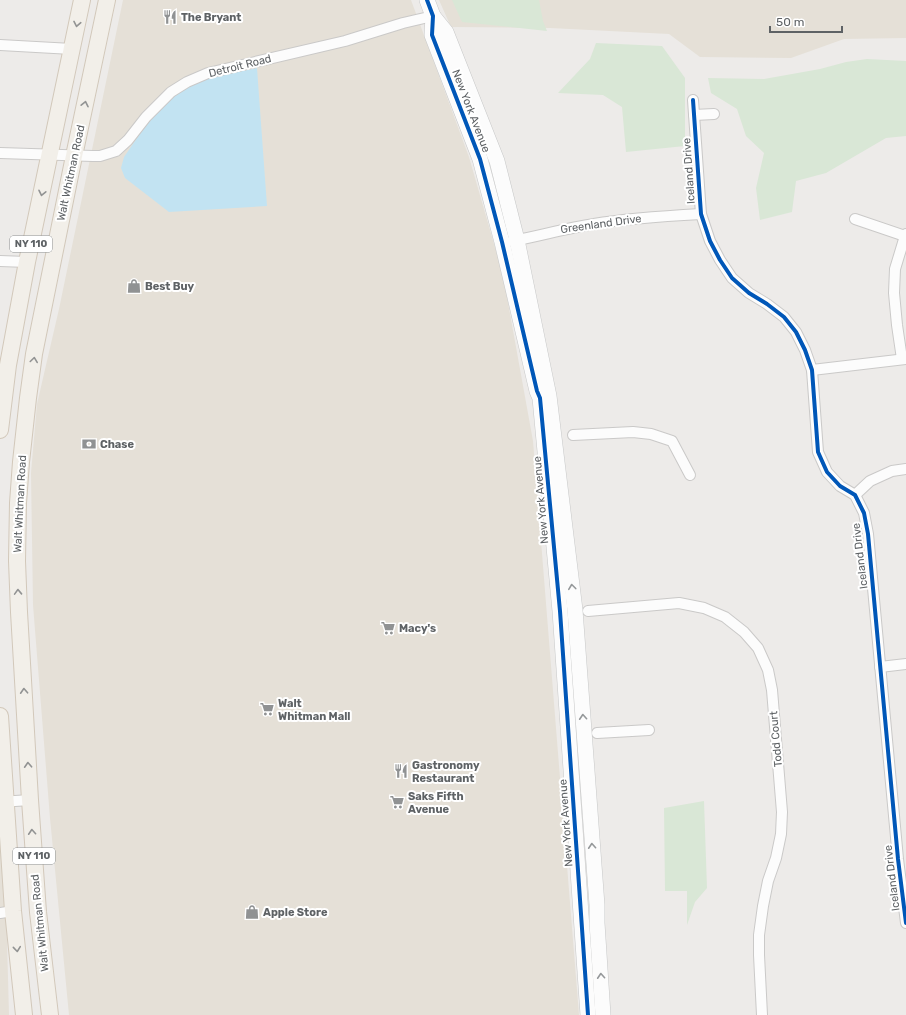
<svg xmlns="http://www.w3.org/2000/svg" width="906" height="1015" viewBox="0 0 906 1015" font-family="Rubik,sans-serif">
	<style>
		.commercial { fill: #e5e0d7 }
		.green { fill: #d9e7d6 }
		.water { fill: #c2e3f2 }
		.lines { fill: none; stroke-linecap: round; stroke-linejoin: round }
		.street-casing { stroke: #cac9c8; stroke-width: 12 }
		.secondary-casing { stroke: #c7c8c8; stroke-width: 16 }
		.primary-casing { stroke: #d2c8ba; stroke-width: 18 }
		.street { stroke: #fcfcfc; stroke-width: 10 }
		.secondary { stroke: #fcfcfc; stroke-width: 15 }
		.primary { stroke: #f2efe9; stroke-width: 16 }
		.cycleway-casing { stroke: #fff; stroke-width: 6 }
		.cycleway { stroke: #0057b8; stroke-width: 4 }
		.oneway { stroke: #929393 }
		.oneway2 { stroke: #95989a }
		.labels { text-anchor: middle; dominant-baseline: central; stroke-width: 4; stroke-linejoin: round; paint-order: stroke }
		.shield { fill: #fff; stroke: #8e9193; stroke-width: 1 }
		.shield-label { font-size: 10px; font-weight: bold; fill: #5e6265 }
		.poi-label { font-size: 11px; font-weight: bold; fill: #5e6265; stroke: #fff; text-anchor: start }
		.street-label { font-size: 11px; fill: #5e6265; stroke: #fff }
	</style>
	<rect width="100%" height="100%" fill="#edebe9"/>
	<!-- commercial -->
	<g class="commercial">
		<path d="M123 0H411L469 157 503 275 533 441 579 1015H69L50 818 33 605 31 473 37 404 59 309Z"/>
		<path d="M439 0H906V38L844 39 791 58 700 57 669 34 550 28 451 27Z"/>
		<path d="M0 838 6 905 9 1015H0Z"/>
	</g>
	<!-- green -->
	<g class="green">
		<path d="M452 0H539L543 21 547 31 462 22Z"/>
		<path d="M596 43 662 46 685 78V146L626 152 622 107 603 95 558 93 590 59Z"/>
		<path d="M867 59 906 61V136L886 138 826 173 796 181 792 212 760 220 756 188 764 153 746 136 737 109 711 93 708 78 764 79 820 69 846 62Z"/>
		<path d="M704 801 707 888 695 902 687 925V891H665L664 808Z"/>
	</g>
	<!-- water -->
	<path class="water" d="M257 68 267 206 169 212 125 178 121 168 124 157 150 119 174 96 188 86 208 78Z"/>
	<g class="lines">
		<defs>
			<g id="street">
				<path d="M0 45 72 49"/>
				<path d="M693 100 701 214 710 241 720 260 732 278 749 293 767 304 784 317 796 332 805 350 812 370 818 452 827 472 840 486 855 495 864 513 868 534 898 859 906 923"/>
				<path d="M694 115 714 114"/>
				<path d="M0 153 93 156H100L116 151 128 140 146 117 171 92 187 82 208 73 345 41 403 23 433 16"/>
				<path d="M855 219 905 236"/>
				<path d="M512 241C540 236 566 228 594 224 629 218 665 216 701 214"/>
				<path d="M0 261 27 262"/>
				<path d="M902 359 897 325 894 293 895 269 905 236 906 234"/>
				<path d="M812 370 906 359"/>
				<path d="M573 435 633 432 651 434 672 441 690 475"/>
				<path d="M855 495 870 481 892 471 906 469"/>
				<path d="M588 611 679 603 704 608 725 617 744 632 758 648 768 670 772 690 782 812 781 834 776 858 768 881 763 906 759 935V955L762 1015"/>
				<path d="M880 667 906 664"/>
				<path d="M597 733 649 730"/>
				<path d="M0 802 30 800"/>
				<path d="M0 913 13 911"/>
			</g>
			<g id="secondary">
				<path d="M427 0 433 16 432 35 480 159 502 242 537 391 540 398 560 611 588 1015"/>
				<path d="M433 16 446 32 497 161 517 240 549 396 575 610 597 905V923L603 1015"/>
			</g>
			<g id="primary">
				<path d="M0 430 8 365 27 262 82 0"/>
				<path d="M0 716 13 911 24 1015"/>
				<path d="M50 1015 38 912 30 800 19 612 17 561 18 503 21 462 28 398 34 354 74 156 107 0"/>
			</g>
		</defs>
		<!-- street casing -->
		<use href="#street" class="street-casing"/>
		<!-- secondary casing -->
		<use href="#secondary" class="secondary-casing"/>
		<!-- primary casing -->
		<use href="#primary" class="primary-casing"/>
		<!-- street -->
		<use href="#street" class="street"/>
		<!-- secondary -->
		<use href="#secondary" class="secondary"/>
		<!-- primary -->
		<use href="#primary" class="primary"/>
		<defs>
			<g id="cycleway">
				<path d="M427 0 433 16 432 35 480 159 502 242 537 391 540 398 560 611 588 1015"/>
				<path d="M693 100 701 214 710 241 720 260 732 278 749 293 767 304 784 317 796 332 805 350 812 370 818 452 827 472 840 486 855 495 864 513 868 534 898 859 906 923"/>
			</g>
		</defs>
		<!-- cycleway casing -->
		<use href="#cycleway" class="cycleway-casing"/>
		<!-- cycleway -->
		<use href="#cycleway" class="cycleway"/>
	</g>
	<!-- one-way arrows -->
	<defs><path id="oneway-chevron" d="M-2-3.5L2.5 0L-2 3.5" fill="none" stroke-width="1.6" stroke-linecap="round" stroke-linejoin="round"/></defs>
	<g class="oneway">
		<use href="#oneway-chevron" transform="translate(77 24) rotate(101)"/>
		<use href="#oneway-chevron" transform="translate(85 104) rotate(-78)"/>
		<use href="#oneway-chevron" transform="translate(42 193) rotate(102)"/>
		<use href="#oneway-chevron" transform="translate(34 360) rotate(-82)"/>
		<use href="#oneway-chevron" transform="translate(18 592) rotate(-92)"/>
		<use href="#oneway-chevron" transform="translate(24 691) rotate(-93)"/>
		<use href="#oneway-chevron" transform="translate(28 765) rotate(-93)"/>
		<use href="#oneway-chevron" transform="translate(32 832) rotate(-94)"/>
		<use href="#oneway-chevron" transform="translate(17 949) rotate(84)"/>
	</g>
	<g class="oneway2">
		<use href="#oneway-chevron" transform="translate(572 587) rotate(-97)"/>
		<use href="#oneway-chevron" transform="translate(583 717) rotate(-94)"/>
		<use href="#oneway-chevron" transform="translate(592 846) rotate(-94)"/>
		<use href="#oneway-chevron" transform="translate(601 976) rotate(-94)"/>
	</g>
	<!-- icons -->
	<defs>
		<symbol id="restaurant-bare" viewBox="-9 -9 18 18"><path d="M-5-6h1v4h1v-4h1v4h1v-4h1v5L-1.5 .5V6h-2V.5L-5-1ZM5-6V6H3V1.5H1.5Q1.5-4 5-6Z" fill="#909293" stroke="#fff" stroke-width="2.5" paint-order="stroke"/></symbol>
		<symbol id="shop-bare" viewBox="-9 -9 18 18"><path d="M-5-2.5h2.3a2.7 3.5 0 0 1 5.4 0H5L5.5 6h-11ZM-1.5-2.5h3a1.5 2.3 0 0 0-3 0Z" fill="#909293" stroke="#fff" stroke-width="2.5" paint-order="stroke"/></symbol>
		<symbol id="bank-bare" viewBox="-9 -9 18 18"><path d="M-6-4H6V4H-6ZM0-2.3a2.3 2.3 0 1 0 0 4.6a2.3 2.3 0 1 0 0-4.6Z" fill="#909293" stroke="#fff" stroke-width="2.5" paint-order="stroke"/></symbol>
		<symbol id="supermarket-bare" viewBox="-9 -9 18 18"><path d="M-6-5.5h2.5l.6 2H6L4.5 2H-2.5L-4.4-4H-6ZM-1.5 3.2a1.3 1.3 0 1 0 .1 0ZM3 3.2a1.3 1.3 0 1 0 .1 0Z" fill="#909293" stroke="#fff" stroke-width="2.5" paint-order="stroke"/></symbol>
	</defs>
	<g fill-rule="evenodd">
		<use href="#restaurant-bare" x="160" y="7" width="20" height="20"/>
		<use href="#shop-bare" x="124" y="276" width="20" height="20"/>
		<use href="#bank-bare" x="79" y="434" width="20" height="20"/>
		<use href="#supermarket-bare" x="378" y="618" width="20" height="20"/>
		<use href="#supermarket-bare" x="257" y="699" width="20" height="20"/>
		<use href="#restaurant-bare" x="391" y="761" width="20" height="20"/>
		<use href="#supermarket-bare" x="387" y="792" width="20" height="20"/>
		<use href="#shop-bare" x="242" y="902" width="20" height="20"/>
	</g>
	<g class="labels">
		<!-- shield labels -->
		<g class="shield">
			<rect x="10" y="236" width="42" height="16" rx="3"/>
			<rect x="13" y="848" width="42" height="16" rx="3"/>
		</g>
		<g class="shield-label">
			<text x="31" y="244">NY 110</text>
			<text x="34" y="856">NY 110</text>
		</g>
		<!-- poi labels -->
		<g class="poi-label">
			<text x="181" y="17">The Bryant</text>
			<text x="145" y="286">Best Buy</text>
			<text x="100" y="444">Chase</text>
			<text x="399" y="628">Macy's</text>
			<text x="278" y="703">Walt<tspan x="278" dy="13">Whitman Mall</tspan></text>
			<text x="412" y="765">Gastronomy<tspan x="412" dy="13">Restaurant</tspan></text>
			<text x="408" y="796">Saks Fifth<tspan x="408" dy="13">Avenue</tspan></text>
			<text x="263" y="912">Apple Store</text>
		</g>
		<!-- street labels -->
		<g class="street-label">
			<text transform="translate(240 66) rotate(-14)">Detroit Road</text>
			<text transform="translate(471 111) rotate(69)">New York Avenue</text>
			<text transform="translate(689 171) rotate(-94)">Iceland Drive</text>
			<text transform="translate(71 173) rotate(-78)">Walt Whitman Road</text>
			<text transform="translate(601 224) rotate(-8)">Greenland Drive</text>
			<text transform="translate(541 500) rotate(-95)">New York Avenue</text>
			<text transform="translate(20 504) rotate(-87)">Walt Whitman Road</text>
			<text transform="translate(860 556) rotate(-97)">Iceland Drive</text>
			<text transform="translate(776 739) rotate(-95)">Todd Court</text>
			<text transform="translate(566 823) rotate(-94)">New York Avenue</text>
			<text transform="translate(892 878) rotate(-97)">Iceland Drive</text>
			<text transform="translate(40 923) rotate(-96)">Walt Whitman Road</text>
		</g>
	</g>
	<!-- scale -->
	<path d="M770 26v6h72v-6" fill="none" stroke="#5e6265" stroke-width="2"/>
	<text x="776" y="26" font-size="12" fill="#5e6265" stroke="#ffffff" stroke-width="3" paint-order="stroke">50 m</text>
</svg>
